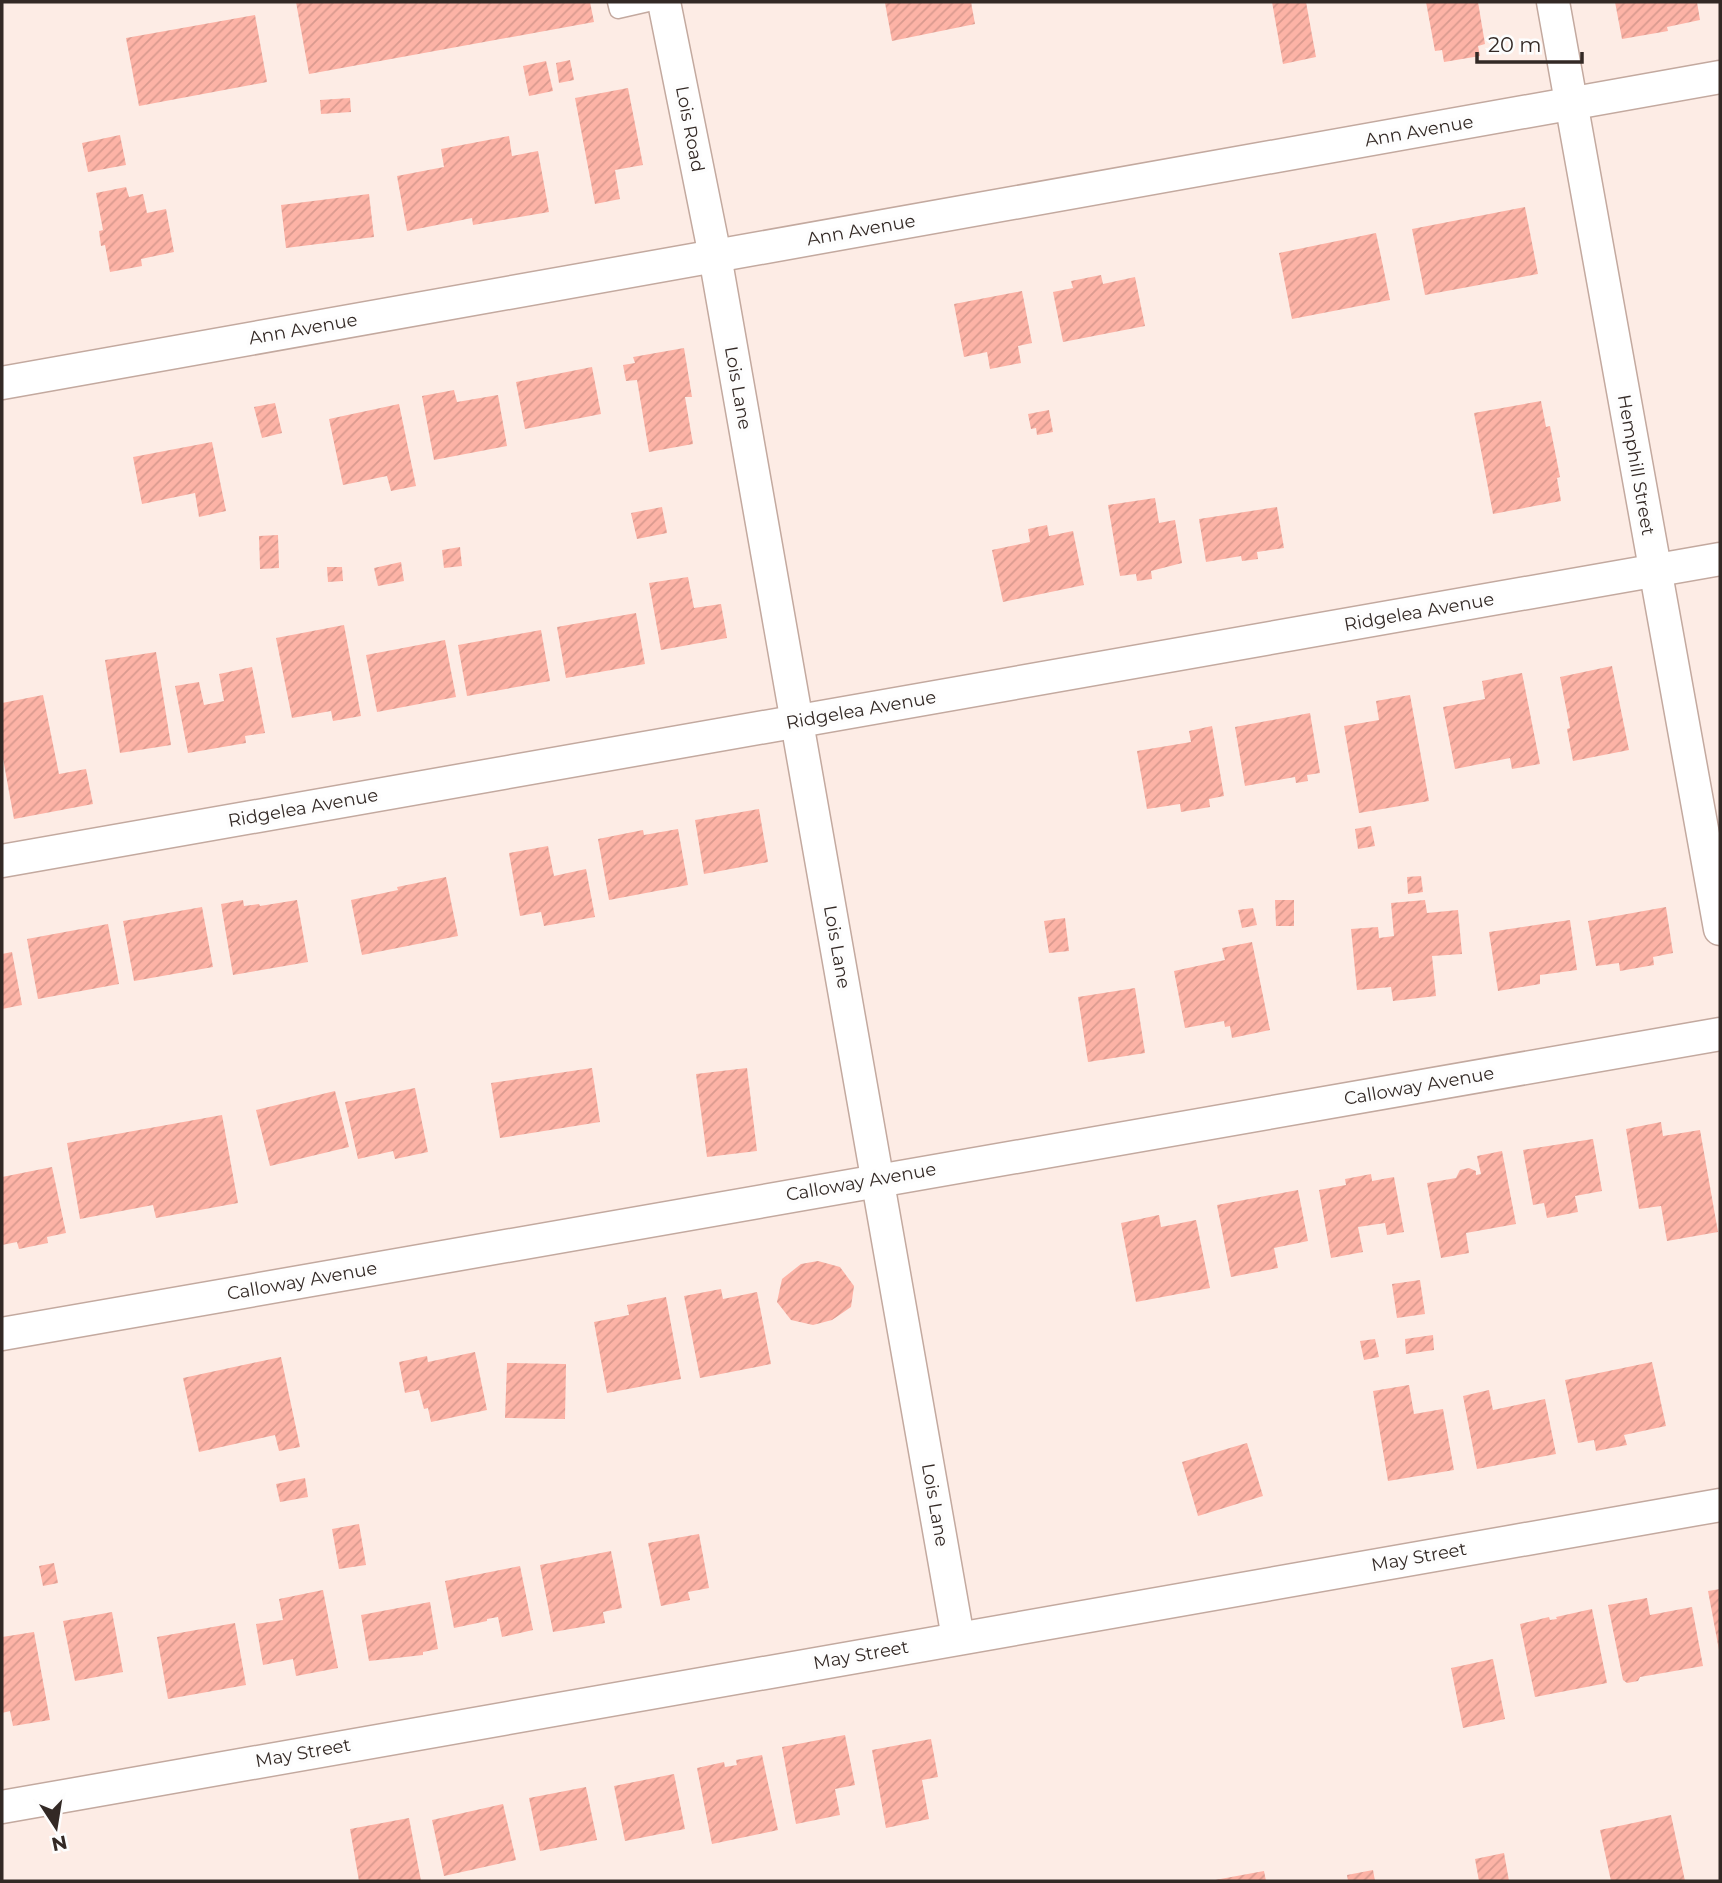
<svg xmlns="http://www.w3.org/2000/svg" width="1722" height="1883" viewBox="0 0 1722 1883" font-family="Montserrat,sans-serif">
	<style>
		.building { fill: url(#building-hatch) }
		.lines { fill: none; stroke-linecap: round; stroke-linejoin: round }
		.service-casing { stroke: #c3a99f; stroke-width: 19 }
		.minor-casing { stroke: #c3a99f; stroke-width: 35 }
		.service { stroke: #fff; stroke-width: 16 }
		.minor { stroke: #fff; stroke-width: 32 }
		.labels { text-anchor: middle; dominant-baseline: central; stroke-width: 7; stroke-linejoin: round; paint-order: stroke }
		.street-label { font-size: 18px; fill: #332925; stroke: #fdfdfd }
	</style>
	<defs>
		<pattern id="building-hatch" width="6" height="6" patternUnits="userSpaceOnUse" patternTransform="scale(1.75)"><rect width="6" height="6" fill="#fdb3a6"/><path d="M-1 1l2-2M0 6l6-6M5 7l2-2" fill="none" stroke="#d99a8f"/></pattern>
	</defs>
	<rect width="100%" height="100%" fill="#fdece5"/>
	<!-- building -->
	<g class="building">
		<path d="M296 2H590L594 22 309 74Z"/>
		<path d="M892 2H971L975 24 892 41 885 3Z"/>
		<path d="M1272 2H1306L1316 57 1283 64Z"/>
		<path d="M1426 2H1478L1485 44 1478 46 1480 56 1444 62 1442 50 1435 51Z"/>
		<path d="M1615 2H1697L1700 20 1667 27 1668 31 1622 39Z"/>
		<path d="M255 15 267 82 139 106 126 38Z"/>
		<path d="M570 60 574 80 559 83 556 63Z"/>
		<path d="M546 61 553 91 529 96 523 66Z"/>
		<path d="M628 88 643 165 615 170 620 199 595 204 575 98Z"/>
		<path d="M350 98 351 112 321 114 320 100Z"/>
		<path d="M120 135 126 165 88 172 82 143Z"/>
		<path d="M509 136 512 156 538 151 549 212 473 225 472 218 407 231 397 176 444 167 441 149Z"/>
		<path d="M126 187 129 197 143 194 147 213 166 209 174 252 141 259 142 266 110 272 105 245 101 246 99 231 103 230 96 193Z"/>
		<path d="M369 194 374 237 286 248 281 205Z"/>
		<path d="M1525 207 1538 274 1425 295 1412 229Z"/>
		<path d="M1376 233 1390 300 1292 319 1279 253Z"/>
		<path d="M1101 275 1103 284 1135 277 1145 326 1063 342 1053 292 1073 288 1071 281Z"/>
		<path d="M1022 291 1032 343 1018 346 1021 363 990 369 987 352 964 357 954 304Z"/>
		<path d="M684 348 692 397H685L693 444 649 452 637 380 626 381 623 365 635 363 633 357Z"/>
		<path d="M592 367 601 414 525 429 516 382Z"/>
		<path d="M454 390 457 402 498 395 507 446 434 460 422 396Z"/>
		<path d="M1541 401 1546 427 1550 426 1560 477 1557 478 1561 501 1493 514 1474 413Z"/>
		<path d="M275 403 282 433 262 438 254 407Z"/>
		<path d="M399 404 416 486 391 491 387 476 343 485 329 419Z"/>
		<path d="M1049 410 1053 432 1037 435 1036 428 1031 429 1028 414Z"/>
		<path d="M212 442 226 511 199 517 195 493 142 504 133 457Z"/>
		<path d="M1155 498 1159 523 1175 520 1182 563 1151 571 1152 579 1137 581 1136 574 1120 576 1108 505Z"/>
		<path d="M662 507 667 533 637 539 631 513Z"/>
		<path d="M1277 507 1284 548 1257 552 1258 559 1242 561 1241 556 1206 562 1199 519Z"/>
		<path d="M1047 525 1049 536 1073 531 1084 585 1003 602 992 550 1030 542 1028 529Z"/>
		<path d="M278 535 279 568 260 569 259 536Z"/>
		<path d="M460 547 462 566 444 568 442 550Z"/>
		<path d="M401 562 404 581 378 586 374 568Z"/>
		<path d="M327 567H342L343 581 328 582Z"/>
		<path d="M688 577 694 608 721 604 727 638 661 650 649 583Z"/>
		<path d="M636 613 645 664 566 678 557 627Z"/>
		<path d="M344 625 361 716 333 721 331 711 292 718 276 638Z"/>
		<path d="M541 630 550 681 467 696 458 645Z"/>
		<path d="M445 640 456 697 377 712 366 655Z"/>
		<path d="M156 652 171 745 120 753 105 660Z"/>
		<path d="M1612 666 1629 750 1573 761 1567 729 1570 728 1560 677Z"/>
		<path d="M252 667 265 733 245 736 246 743 188 753 175 686 199 682 204 705 224 701 219 674Z"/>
		<path d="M1522 673 1540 764 1512 769 1510 758 1455 769 1443 707 1485 699 1482 681Z"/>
		<path d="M43 695 59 774 86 769 93 804 14 819 2 753V703Z"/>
		<path d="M1410 695 1429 801 1359 813 1344 726 1379 720 1376 701Z"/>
		<path d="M1310 713 1320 773 1307 775 1308 781 1296 783 1295 777 1245 786 1235 727Z"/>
		<path d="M1212 726 1224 796 1209 799 1210 807 1181 812 1180 804 1147 809 1137 751 1191 742 1189 731Z"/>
		<path d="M759 809 768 862 704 874 695 820Z"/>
		<path d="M1371 826 1375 846 1358 849 1355 829Z"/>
		<path d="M678 829 688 885 609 900 598 839 643 830 644 835Z"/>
		<path d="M548 846 554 876 586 869 595 917 544 926 541 912 520 916 509 853Z"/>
		<path d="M1421 876 1423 892 1408 894 1407 877Z"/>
		<path d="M446 877 458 936 362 955 351 900 398 890 397 887Z"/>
		<path d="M243 900 244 906 259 904 260 906 297 900 308 962 233 975 221 904Z"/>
		<path d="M1275 900H1294V926H1276Z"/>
		<path d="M1425 900 1427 913 1458 910 1462 954 1432 956 1436 996 1393 1001 1391 987 1357 990 1351 929 1378 927 1379 938 1394 936 1391 903Z"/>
		<path d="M202 907 213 967 134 981 123 921Z"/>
		<path d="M1666 907 1673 953 1653 957 1654 965 1620 971 1619 963 1596 966 1588 921Z"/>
		<path d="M1253 908 1257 925 1242 928 1238 910Z"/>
		<path d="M1065 918 1069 951 1049 953 1044 921Z"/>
		<path d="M1570 920 1577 970 1540 975V984L1498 991 1489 932Z"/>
		<path d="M108 924 119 984 38 999 27 939Z"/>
		<path d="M1252 942 1270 1030 1232 1038 1230 1026 1225 1027 1224 1021 1185 1028 1174 971 1225 960 1222 948Z"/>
		<path d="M12 952 22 1005 2 1009V954Z"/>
		<path d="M1135 988 1145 1053 1088 1062 1078 997Z"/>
		<path d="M592 1068 600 1122 500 1138 491 1083Z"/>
		<path d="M747 1068 757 1151 707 1157 696 1074Z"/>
		<path d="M415 1088 428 1152 395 1159 393 1151 358 1159 345 1102Z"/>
		<path d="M335 1091 349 1147 270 1166 256 1110Z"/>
		<path d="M222 1115 238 1203 156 1218 153 1205 80 1219 67 1143Z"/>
		<path d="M1661 1122 1663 1136 1700 1130 1718 1232 1667 1241 1661 1206 1639 1209 1626 1129Z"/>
		<path d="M1593 1139 1602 1191 1575 1196 1578 1212 1547 1218 1544 1203 1533 1205 1523 1150Z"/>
		<path d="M1502 1151 1516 1224 1466 1233 1469 1253 1441 1258 1427 1183 1456 1178 1460 1170 1469 1168 1476 1171V1175L1481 1174 1477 1156Z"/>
		<path d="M52 1167 66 1233 47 1237 48 1243 19 1249 17 1242 2 1245V1177Z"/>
		<path d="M1371 1174 1372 1181 1394 1177 1404 1232 1387 1235 1385 1223 1358 1227 1363 1252 1331 1258 1319 1190 1346 1185 1345 1179Z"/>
		<path d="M1298 1190 1308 1241 1274 1248 1278 1268 1231 1277 1217 1205Z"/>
		<path d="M1159 1215 1161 1227 1196 1220 1210 1288 1136 1302 1121 1223Z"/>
		<path d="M818 1261 840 1267 854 1286 851 1307 832 1320 813 1325 791 1320 777 1302 782 1279 801 1264Z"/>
		<path d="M1420 1280 1425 1314 1397 1318 1392 1284Z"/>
		<path d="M721 1289 723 1299 757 1292 771 1364 700 1378 684 1296Z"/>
		<path d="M666 1297 681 1379 607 1393 594 1322 629 1315 627 1305Z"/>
		<path d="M1433 1335 1434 1350 1406 1354 1405 1339Z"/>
		<path d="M1375 1339 1379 1357 1364 1360 1360 1341Z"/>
		<path d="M475 1352 487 1410 431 1422 428 1408 424 1409 419 1390 405 1393 399 1362 427 1356 428 1362Z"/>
		<path d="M281 1357 300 1447 279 1451 275 1435 199 1452 183 1378Z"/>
		<path d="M1652 1362 1666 1426 1624 1435 1627 1445 1596 1451 1594 1440 1578 1443 1565 1380Z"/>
		<path d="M507 1363 566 1364 565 1419 505 1418Z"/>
		<path d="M1409 1385 1414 1414 1443 1409 1454 1470 1388 1481 1373 1391Z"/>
		<path d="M1489 1390 1493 1410 1545 1399 1556 1454 1477 1469 1463 1396Z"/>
		<path d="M1247 1443 1263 1496 1198 1516 1182 1462Z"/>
		<path d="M305 1478 308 1497 280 1502 276 1484Z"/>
		<path d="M359 1524 366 1565 339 1569 332 1529Z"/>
		<path d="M699 1534 709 1588 688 1592 690 1600 661 1606 648 1543Z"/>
		<path d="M611 1551 622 1608 603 1612 605 1623 553 1632 540 1565Z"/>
		<path d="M54 1563 58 1583 43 1586 39 1566Z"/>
		<path d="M520 1566 533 1630 502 1637 498 1617 487 1619V1621L454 1628 445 1581Z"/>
		<path d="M1720 1589V1650H1719L1708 1591Z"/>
		<path d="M323 1590 338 1668 296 1676 293 1659 263 1665 256 1624 283 1620 279 1599Z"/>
		<path d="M1647 1598 1650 1615 1692 1607 1703 1666 1640 1677 1638 1681 1627 1683 1623 1680 1608 1605Z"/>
		<path d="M430 1602 438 1649 423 1652V1655L369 1661 361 1615Z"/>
		<path d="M1592 1609 1607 1683 1535 1697 1520 1624 1549 1617 1550 1620 1557 1619 1556 1617Z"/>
		<path d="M112 1612 123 1672 75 1681 63 1621Z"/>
		<path d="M235 1623 246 1685 168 1699 157 1637Z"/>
		<path d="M34 1632 50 1720 13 1726 10 1711 2 1713V1637Z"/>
		<path d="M1493 1659 1505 1719 1463 1728 1451 1668Z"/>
		<path d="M845 1735 855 1785 835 1789 840 1815 796 1824 782 1747Z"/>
		<path d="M931 1739 938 1777 922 1780 929 1819 886 1828 872 1750Z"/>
		<path d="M762 1755 778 1830 712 1844 697 1768 724 1762 725 1767 737 1765 736 1760Z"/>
		<path d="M674 1774 685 1829 625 1841 614 1786Z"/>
		<path d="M586 1787 597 1840 540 1851 529 1798Z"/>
		<path d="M503 1804 516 1860 444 1876 432 1820Z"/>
		<path d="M1671 1815 1685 1881H1611L1600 1830Z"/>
		<path d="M409 1818 421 1881H359L350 1829Z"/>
		<path d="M1504 1853 1509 1881H1479L1475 1859Z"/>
		<path d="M1373 1870 1375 1881H1348L1347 1875Z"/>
		<path d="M1264 1871 1266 1881H1215V1880Z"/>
	</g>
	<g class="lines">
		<defs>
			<path id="service" d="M616 2 618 10 653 2"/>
			<g id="minor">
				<path d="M664 2 715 256 958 1638"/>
				<path d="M1553 2 1720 929"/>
				<path d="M2 383 1720 77"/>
				<path d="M2 861 1720 559"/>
				<path d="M2 1334 1720 1034"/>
				<path d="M2 1807 1720 1505"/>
			</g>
		</defs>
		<!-- service casing -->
		<use href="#service" class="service-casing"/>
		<!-- minor casing -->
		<use href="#minor" class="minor-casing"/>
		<!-- service -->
		<use href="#service" class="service"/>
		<!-- minor -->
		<use href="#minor" class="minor"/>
	</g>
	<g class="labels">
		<!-- street labels -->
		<g class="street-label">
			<text transform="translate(690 129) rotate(79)">Lois Road</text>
			<text transform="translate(1419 131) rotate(-10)">Ann Avenue</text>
			<text transform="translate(861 230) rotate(-10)">Ann Avenue</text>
			<text transform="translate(303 329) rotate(-10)">Ann Avenue</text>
			<text transform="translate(738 388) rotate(80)">Lois Lane</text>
			<text transform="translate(1636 465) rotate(80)">Hemphill Street</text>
			<text transform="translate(1419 612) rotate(-10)">Ridgelea Avenue</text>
			<text transform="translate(861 710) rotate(-10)">Ridgelea Avenue</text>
			<text transform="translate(303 808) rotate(-10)">Ridgelea Avenue</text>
			<text transform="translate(837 947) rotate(80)">Lois Lane</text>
			<text transform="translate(1419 1086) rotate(-10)">Calloway Avenue</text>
			<text transform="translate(861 1182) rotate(-10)">Calloway Avenue</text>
			<text transform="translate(302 1281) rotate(-10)">Calloway Avenue</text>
			<text transform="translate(935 1505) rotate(80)">Lois Lane</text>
			<text transform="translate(1419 1557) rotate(-10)">May Street</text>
			<text transform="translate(861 1655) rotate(-10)">May Street</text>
			<text transform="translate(303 1753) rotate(-10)">May Street</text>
		</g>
	</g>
	<!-- border -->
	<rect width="1722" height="1883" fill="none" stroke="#332925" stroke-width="7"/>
	<!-- north arrow -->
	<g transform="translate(56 1827) rotate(168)" stroke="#fdfdfd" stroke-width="5" paint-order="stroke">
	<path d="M0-5L12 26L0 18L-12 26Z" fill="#332925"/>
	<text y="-10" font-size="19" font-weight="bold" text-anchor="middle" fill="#332925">N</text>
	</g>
	<!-- scale -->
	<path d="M1477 52v10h105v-10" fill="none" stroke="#332925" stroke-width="3.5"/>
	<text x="1488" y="52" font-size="21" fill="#332925" stroke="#fdfdfd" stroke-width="5" paint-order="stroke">20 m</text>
</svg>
